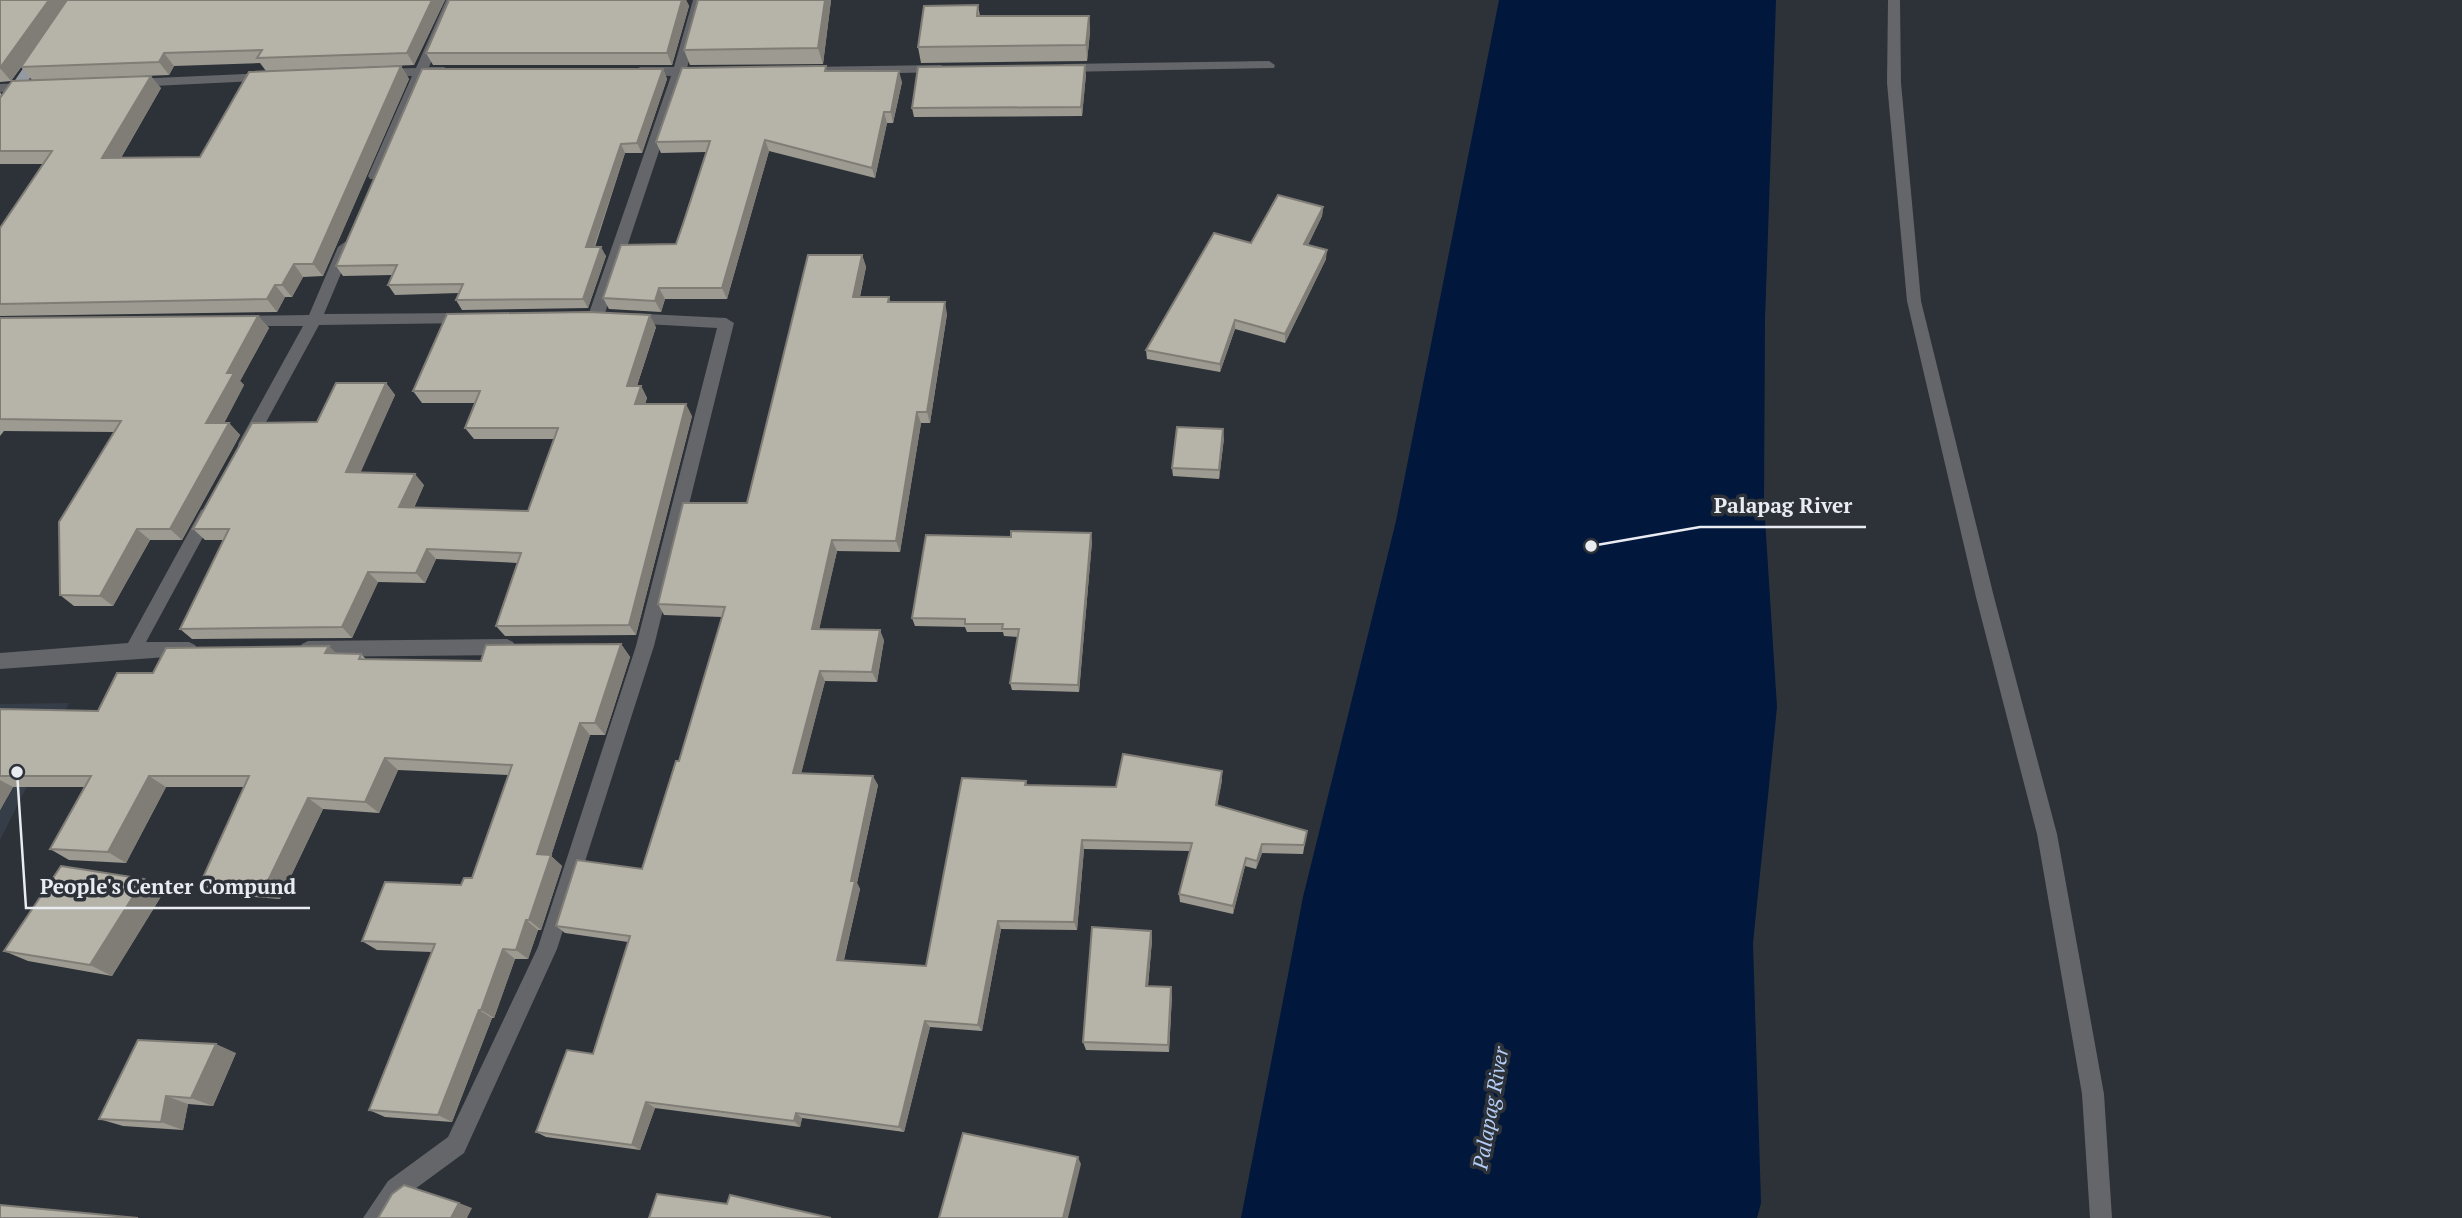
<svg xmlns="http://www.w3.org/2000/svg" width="2462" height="1218" viewBox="0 0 2462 1218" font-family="'PT Serif',serif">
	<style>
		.built { fill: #343d48 }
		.water { fill: #01173c }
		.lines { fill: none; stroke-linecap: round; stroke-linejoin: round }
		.minor { fill: #64666a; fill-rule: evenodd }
		.tertiary { fill: #64666a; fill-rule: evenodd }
		.primary { fill: #959aa1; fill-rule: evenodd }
		.wall { fill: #9d9a91 }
		.shaded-wall { fill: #7f7d76 }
		.building { fill: #b6b3a9; stroke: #7f7d76; stroke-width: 2 }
		.labels { text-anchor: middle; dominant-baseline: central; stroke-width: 7; stroke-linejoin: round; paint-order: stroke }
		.water-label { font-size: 21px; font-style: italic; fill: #b2ccf5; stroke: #2d3239 }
		.leader { fill: none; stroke: #e9ecf1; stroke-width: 2.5 }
		.callout-dot { fill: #e9ecf1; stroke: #2d3239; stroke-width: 2.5 }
		.callout-label { font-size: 21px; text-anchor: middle; font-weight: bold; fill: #e9ecf1; stroke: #2d3239; stroke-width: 7; stroke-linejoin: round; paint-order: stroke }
	</style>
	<rect width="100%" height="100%" fill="#2d3239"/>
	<!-- built -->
	<path class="built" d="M69 703 0 840V704Z"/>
	<!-- water -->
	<path class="water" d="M1499 0H1776L1765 320 1764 504 1777 707 1753 943 1761 1203 1757 1218H1241L1303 897 1396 521Z"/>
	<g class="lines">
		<!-- minor -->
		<g class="minor">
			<path d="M446 0H458L429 67H444L450 71 444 75 425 76 382 176 380 179H370L368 176 412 76 381 77 374 73 381 69 416 68Z"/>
			<path d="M693 0H705L687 68H703L709 72 703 76H684L604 316 596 321 591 320 588 316 671 76 640 75 634 71 640 67H674Z"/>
			<path d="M1269 61 1275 65 1274 68 1064 72 1058 68 1064 64Z"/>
			<path d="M941 65 947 69 946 72 805 75 799 71 805 67Z"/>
			<path d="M269 73 276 77 274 80 133 87 126 83 133 79Z"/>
			<path d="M31 83 38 87 36 90 0 92V84Z"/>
			<path d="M345 242 352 247 324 314 470 313 478 318 470 323 319 325 252 448H240L238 444 303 326H239L231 321 239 316 309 315 338 247Z"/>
			<path d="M627 313 726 318 734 323 654 646 557 949 464 1153 404 1197 388 1218H363L388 1181 448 1137 538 947 636 646 717 328 627 323 619 318Z"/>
			<path d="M207 508 213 510 215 515 146 642H189L195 645 198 650 195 655 0 669V653L128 643 201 510Z"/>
			<path d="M507 639 513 642 516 647 513 652 507 655 308 657 302 654 299 649 302 644 308 641Z"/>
		</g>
		<!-- tertiary -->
		<path class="tertiary" d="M1888 0H1900L1901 83 1921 301 1994 597 2057 834 2104 1094 2112 1218H2090L2082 1094 2037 834 1976 597 1907 301 1887 83Z"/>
		<!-- primary -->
		<path class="primary" d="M40 50 46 54 5 115 0 116V102L35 51Z"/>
	</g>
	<!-- wall -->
	<g class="wall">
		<path d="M0 0H445L414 65 266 71 260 63 174 66 169 75 32 80 21 67 22 66 11 81 0 82Z"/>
		<path d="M449 0H686L689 6 672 65H433L426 53Z"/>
		<path d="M698 0H831L823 64 690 65 684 50Z"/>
		<path d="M978 5 980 16H1089L1090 32 1087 61 921 63 918 47Z"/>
		<path d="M401 66 409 79 323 276 303 277 292 297H285L277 312 0 316V228L43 164H0V92L2 95 161 88 121 158 200 157Z"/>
		<path d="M663 69 667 79 642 153H625L595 247 606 256 588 308 462 310 456 300 459 293 395 295 388 285 392 275 343 276 336 266Z"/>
		<path d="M828 71 902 82 893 123H887L875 178 769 151 727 299H665L661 312 609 309 603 298 676 244 706 152 661 153 656 142Z"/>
		<path d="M1086 74 1082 116 914 117 912 108Z"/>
		<path d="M1323 207 1322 216 1308 245 1326 259 1285 343 1235 329 1220 372 1147 359 1146 350 1251 243Z"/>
		<path d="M862 255 866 267 860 297H889L890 302 947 314 930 423H921L900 552 837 551 819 629 884 640 877 682 825 681 801 773 878 785 857 883 860 889 844 960 926 966 1026 781 1027 785 1116 787 1222 780 1217 805 1307 831 1303 854 1262 853 1256 869 1245 866 1233 914 1180 902 1179 894 1190 851 1084 849 1077 930 1001 929 982 1031 930 1027 904 1132 802 1118 800 1127 655 1108 640 1150 546 1137 536 1132 593 1054 628 942 565 933 556 926 642 869 679 761 722 617 664 615 658 604 747 503Z"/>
		<path d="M258 316 269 328 240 381 244 385 224 423H229L240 435 182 540H150L113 606H74L60 595 114 432 4 431 0 436V318Z"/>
		<path d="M656 327 637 386H641L647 398 645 404 692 416 636 635 505 636 496 626 518 563 436 559 425 583 378 582 352 638 192 639 180 629 224 540H205L193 529 317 422 386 383 395 395 360 472 424 485 414 508 528 511 554 439H474L465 428 475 403H422L413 391Z"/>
		<path d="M1224 438 1219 479 1173 476 1172 468Z"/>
		<path d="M1092 541 1079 692 1012 690 1010 683 1018 637 1004 636 1003 632H967L965 627 915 626 912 618Z"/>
		<path d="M621 644 630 657 605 735H590L551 856 562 866 541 930H538L528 959H515L494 1018H492L452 1122 385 1117 369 1110 432 952 377 950 362 941 472 878 508 775 398 770 379 813 323 809 280 899 217 894 200 884 244 787H166L126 863 69 860 50 849 84 787H13L0 810V709L98 711 153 673 336 654H361L366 659 481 661Z"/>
		<path d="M144 879 165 890 112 976 28 961 4 951Z"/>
		<path d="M1151 931 1152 940 1148 987 1172 995 1169 1052 1086 1050 1083 1042Z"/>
		<path d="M236 1053 213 1106 188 1104 183 1130 123 1126 99 1119Z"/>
	</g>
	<!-- shaded-wall -->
	<g class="shaded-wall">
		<path d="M49 0H68L11 81 0 68Z"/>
		<path d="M432 0H445L414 65 407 53Z"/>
		<path d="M682 0H686L689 6 672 65 667 53Z"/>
		<path d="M825 0H831L823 64 818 48Z"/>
		<path d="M1089 16 1090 32 1087 61 1086 45Z"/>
		<path d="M164 53 174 66 169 75 159 62Z"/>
		<path d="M1085 65 1086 74 1082 116 1081 107Z"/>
		<path d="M401 66 409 79 323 276 313 264Z"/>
		<path d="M663 69 667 79 642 153 637 143Z"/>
		<path d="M899 71 902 82 893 123 891 112Z"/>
		<path d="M151 76 161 88 113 171 102 158Z"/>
		<path d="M884 112 887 123 875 178 872 168Z"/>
		<path d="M765 140 769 151 727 299 722 288Z"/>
		<path d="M621 144 625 153 591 256 586 247Z"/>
		<path d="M1323 207 1322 216 1304 253V244Z"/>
		<path d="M601 247 606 256 588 308 583 299Z"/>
		<path d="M1327 250 1326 259 1285 343V334Z"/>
		<path d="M862 255 866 267 857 309 853 297Z"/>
		<path d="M294 264 303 277 292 297 282 285Z"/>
		<path d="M275 285 285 297 277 312 267 299Z"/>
		<path d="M659 288 665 299 661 312 655 301Z"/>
		<path d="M945 302 947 314 930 423 927 412Z"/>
		<path d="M650 315 656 327 633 398 627 386Z"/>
		<path d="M258 316 269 328 240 381 244 385 218 435 206 423 227 373Z"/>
		<path d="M1235 320V329L1220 372V364Z"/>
		<path d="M386 383 395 395 356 483 346 472Z"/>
		<path d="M641 386 647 398 641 416 635 404Z"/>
		<path d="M686 404 692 416 636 635 629 625Z"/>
		<path d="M917 412 921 423 900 552 896 541Z"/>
		<path d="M229 423 240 435 182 540 170 529Z"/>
		<path d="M1223 429 1224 438 1219 479V470Z"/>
		<path d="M415 474 424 485 409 518 399 507Z"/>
		<path d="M137 529 150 540 113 606 100 596Z"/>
		<path d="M1091 533 1092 541 1079 692 1078 685Z"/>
		<path d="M832 540 837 551 817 639 812 629Z"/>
		<path d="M427 549 436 559 425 583 416 573Z"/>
		<path d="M368 572 378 582 352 638 342 627Z"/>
		<path d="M880 630 884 640 877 682 872 672Z"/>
		<path d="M621 644 630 657 605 735 595 723Z"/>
		<path d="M329 646 342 659 325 653Z"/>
		<path d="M820 671 825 681 799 782 793 773Z"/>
		<path d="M580 723 590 735 551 856 562 866 541 930 529 920 537 854Z"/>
		<path d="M385 758 398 770 379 813 365 802Z"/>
		<path d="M1222 771V780L1216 813V805Z"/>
		<path d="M149 776 166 787 126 863 108 852Z"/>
		<path d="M873 776 878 785 857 883 860 889 842 967 837 960 851 881Z"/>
		<path d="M0 780 13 787 0 810Z"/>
		<path d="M308 798 323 809 280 899 264 889Z"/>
		<path d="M1082 840 1084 849 1077 930 1074 922Z"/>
		<path d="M1262 844V853L1256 869 1257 861Z"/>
		<path d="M1246 858 1245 866 1233 914V906Z"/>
		<path d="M144 879 165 890 112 976 90 965Z"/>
		<path d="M526 920 538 930 528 959 516 950Z"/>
		<path d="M998 921 1001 929 982 1031 978 1025Z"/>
		<path d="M1151 931 1152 940 1147 995 1146 986Z"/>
		<path d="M503 949 515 959 494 1018 481 1010Z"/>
		<path d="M1171 987 1172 995 1169 1052 1168 1045Z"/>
		<path d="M479 1010 492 1018 452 1122 438 1115Z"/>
		<path d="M925 1021 930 1027 904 1132 899 1127Z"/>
		<path d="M216 1044 236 1053 213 1106 191 1098Z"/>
		<path d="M166 1096 188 1104 183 1130 161 1122Z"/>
		<path d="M646 1102 655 1108 640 1150 632 1145Z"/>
		<path d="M796 1113 802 1118 800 1127 794 1121Z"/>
		<path d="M1078 1157 1081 1164 1068 1218H1063Z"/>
		<path d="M459 1203 472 1208 467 1218H451Z"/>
	</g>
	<!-- building -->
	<g class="building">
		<path d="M0 0H49L0 68Z"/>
		<path d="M67 0H432L407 53 257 58 262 50 164 53 159 62 21 67Z"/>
		<path d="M449 0H682L667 53H426Z"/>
		<path d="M698 0H825L818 48 684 50Z"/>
		<path d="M978 5 977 16H1089L1086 45 918 47 924 6Z"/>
		<path d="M1085 65 1081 107 912 108 918 67Z"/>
		<path d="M401 66 313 264H294L282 285H275L267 299 0 304V228L52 151H0V98L12 81 151 76 102 158 200 157 249 72Z"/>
		<path d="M818 66H826L825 71H899L891 112H884L872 168 765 140 722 288H659L655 301 603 298 621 245 676 244 683 224 710 141 656 142 682 68Z"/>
		<path d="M422 69H663L637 143 621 144 586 247H601L583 299 456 300 463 284 388 285 397 265 336 266Z"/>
		<path d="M1278 195 1323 207 1304 244 1327 250 1285 334 1235 320 1220 364 1146 350 1214 233 1251 243Z"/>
		<path d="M808 255H862L853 297H889L888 302H945L927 412H917L896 541 832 540 812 629 880 630 872 672 820 671 793 773 873 776 851 881H855L837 960 926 966 962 778 1026 781 1025 785 1116 787 1123 754 1222 771 1216 805 1307 831 1304 845 1262 844 1257 861 1246 858 1233 906 1179 894 1192 843 1082 840 1074 922 998 921 978 1025 925 1021 899 1127 796 1113 794 1121 646 1102 632 1145 536 1132 567 1050 593 1054 630 936 556 926 577 860 642 869 676 761H679L725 607 658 604 683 503H747Z"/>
		<path d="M589 312 650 315 627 386H641L635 404H686L629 625 496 626 521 553 427 549 416 573 368 572 342 627 180 629 229 529H193L252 423 317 422 336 383H386L346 472 415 474 399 507 528 511 558 428H465L480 391H413L447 314Z"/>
		<path d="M258 316 227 373H234L206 423H229L170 529H137L100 596 60 595 59 522 121 421 0 419V318Z"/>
		<path d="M1177 427 1223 429 1219 470 1172 468Z"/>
		<path d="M1011 531 1091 533 1078 685 1010 683 1019 629H1002L1003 624H965V619L912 618 926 535 1011 537Z"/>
		<path d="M621 644 595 723H580L537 854 551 855 529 920H526L516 950 503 949 481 1010H479L438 1115 369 1110 435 944 362 941 385 882 461 885 464 878H472L512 765 385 758 365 802 308 798 264 889 200 884 249 776H149L108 852 50 849 91 776H0V709L98 711 117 673H153L166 648 329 646 325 653 361 654 359 659 481 661 486 645Z"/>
		<path d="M61 866 144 879 90 965 4 951Z"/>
		<path d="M1092 927 1151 931 1146 986 1171 987 1168 1045 1083 1042Z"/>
		<path d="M138 1040 216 1044 191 1098 166 1096 161 1122 99 1119Z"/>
		<path d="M963 1133 1078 1157 1063 1218H939Z"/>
		<path d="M404 1185 459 1203 451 1218H378L392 1194Z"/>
		<path d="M657 1194 727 1204 730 1195 831 1218H649Z"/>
		<path d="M0 1205 138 1218H0Z"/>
	</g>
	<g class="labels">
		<!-- water labels -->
		<g class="water-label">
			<text transform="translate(1490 1108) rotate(-80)">Palapag River</text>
		</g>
	</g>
	<!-- callouts -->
	<path class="leader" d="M1591 546L1700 527H1866M17 772L26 908H310"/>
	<g class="callout-dot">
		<circle cx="1591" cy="546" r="7"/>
		<circle cx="17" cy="772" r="7"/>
	</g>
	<g class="callout-label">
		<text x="1783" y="513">Palapag River</text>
		<text x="168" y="894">People's Center Compund</text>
	</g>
</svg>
